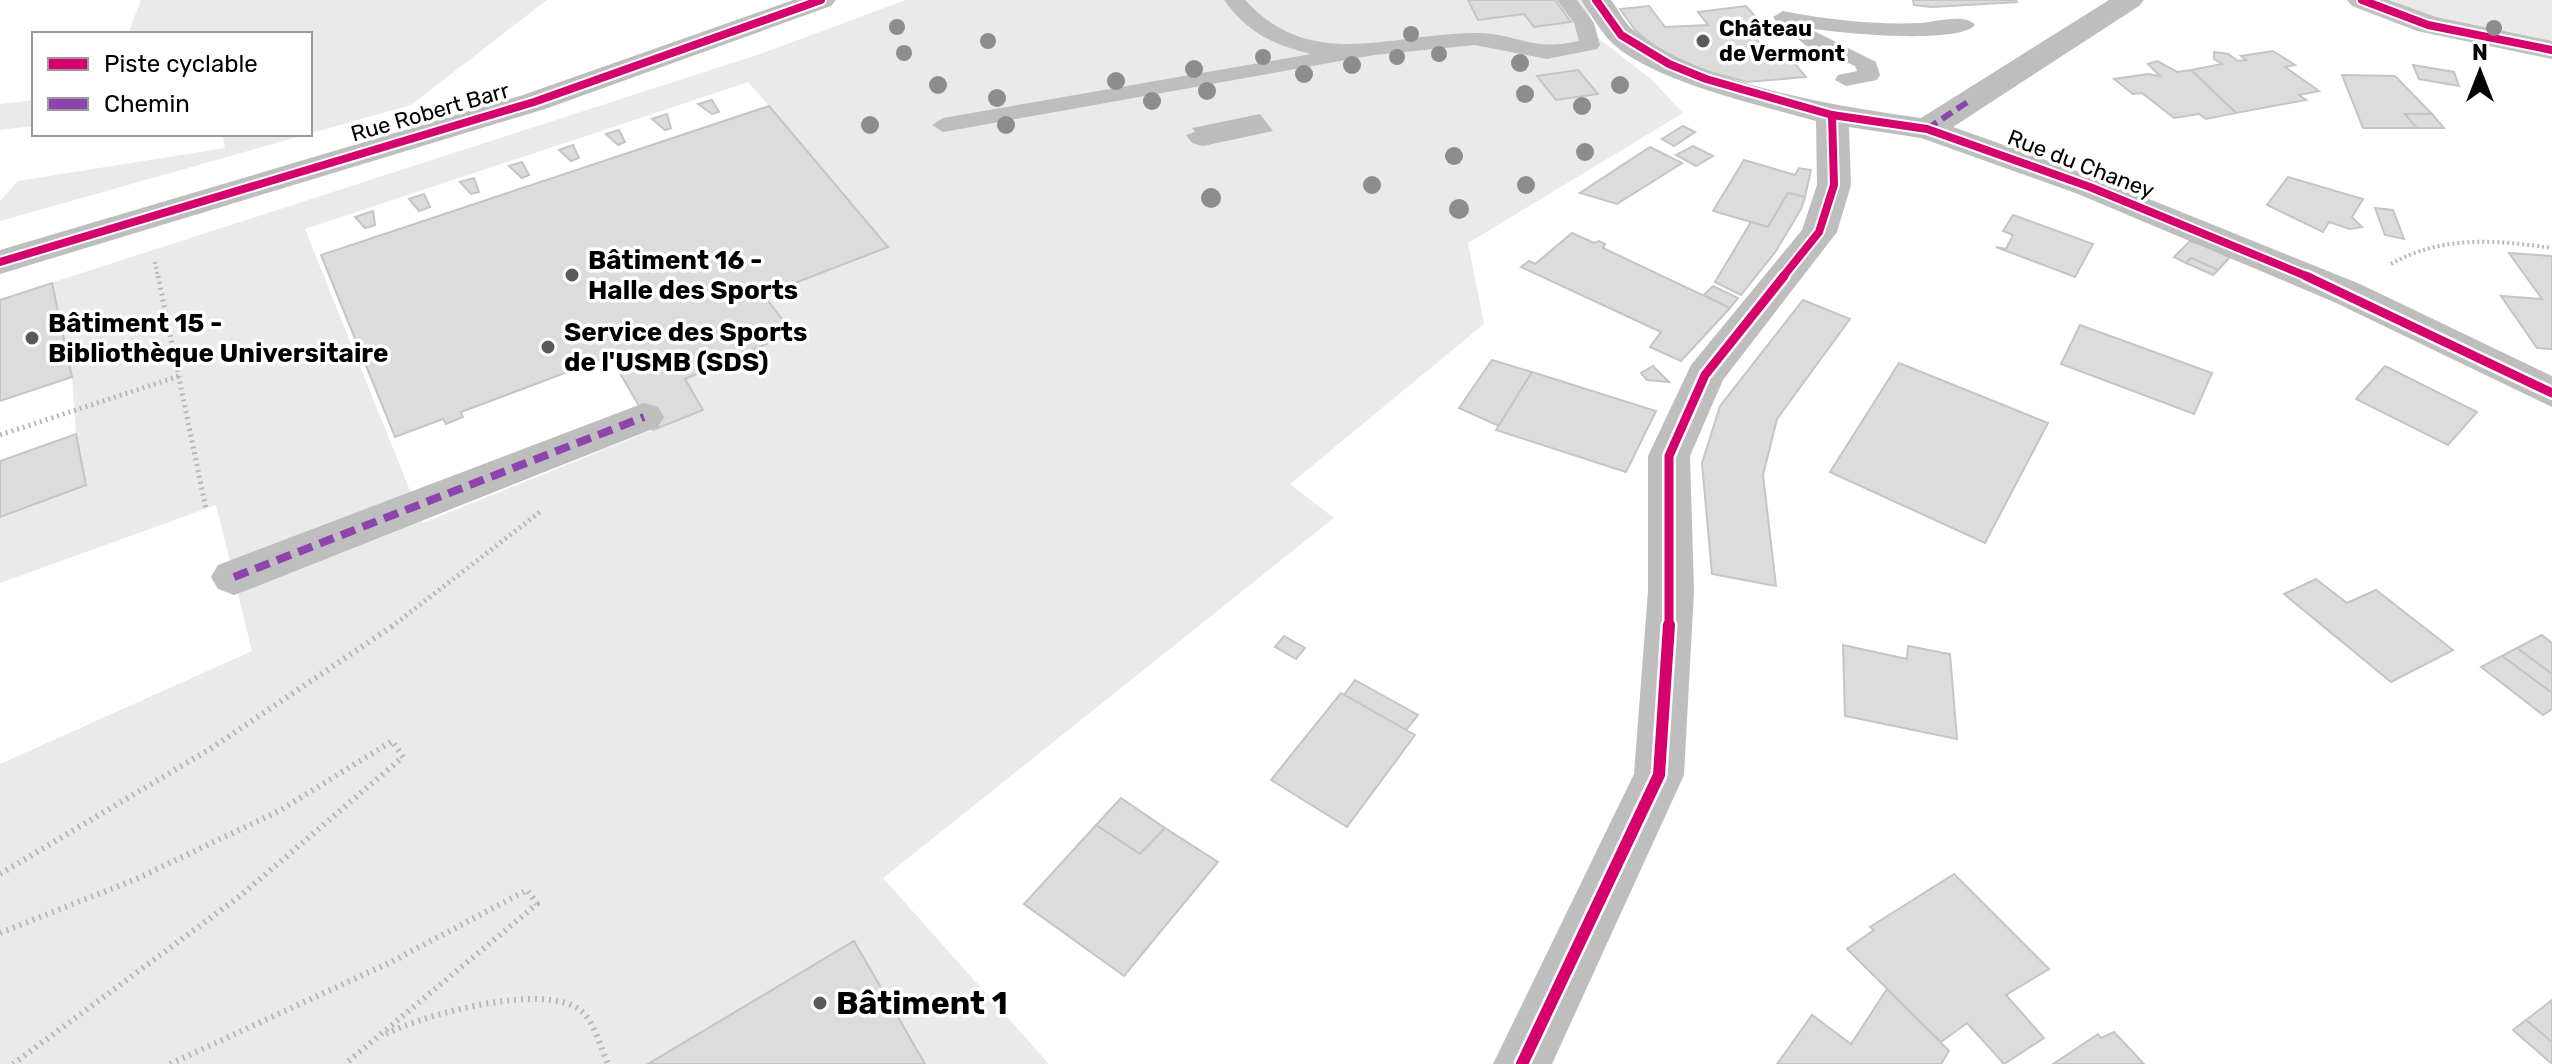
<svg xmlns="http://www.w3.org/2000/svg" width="2552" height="1064" viewBox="0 0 2552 1064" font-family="Rubik,sans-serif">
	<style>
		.green { fill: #eaeaea; fill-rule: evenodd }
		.water { fill: #bcbcbc }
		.building { fill: #dcdcdc; stroke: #c5c5c5; stroke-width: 2 }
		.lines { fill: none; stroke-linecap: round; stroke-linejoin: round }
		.path-far2 { stroke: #b8b8b8; stroke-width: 4; stroke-dasharray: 2 3; stroke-linecap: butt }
		.path-far1 { stroke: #b8b8b8; stroke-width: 5; stroke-dasharray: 2 4; stroke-linecap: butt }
		.path { stroke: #b8b8b8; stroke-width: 6; stroke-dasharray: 2 5; stroke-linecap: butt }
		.service { fill: #bebebe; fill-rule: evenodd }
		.pedestrian { fill: #bebebe; fill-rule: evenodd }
		.minor { fill: #bebebe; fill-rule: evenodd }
		.secondary { fill: #c1c1c1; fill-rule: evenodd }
		.quiet-far1 { stroke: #8e44ad; stroke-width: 6; stroke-dasharray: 12 6; stroke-linecap: butt }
		.quiet { stroke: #8e44ad; stroke-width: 8; stroke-dasharray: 15 8; stroke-linecap: butt }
		.cycleway-far2-casing { stroke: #fff; stroke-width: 12 }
		.cycleway-far1-casing { stroke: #fff; stroke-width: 14 }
		.cycleway-casing { stroke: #fff; stroke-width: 17 }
		.cycleway-far2 { stroke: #d6006c; stroke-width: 8 }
		.cycleway-far1 { stroke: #d6006c; stroke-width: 9 }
		.cycleway { stroke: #d6006c; stroke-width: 12 }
		.tree { fill: #8d8d8d }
		.poi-dot { fill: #595959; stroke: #fff; stroke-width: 3 }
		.labels { text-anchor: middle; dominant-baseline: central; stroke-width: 7; stroke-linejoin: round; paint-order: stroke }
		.far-poi-label { font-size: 22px; font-weight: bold; fill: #000; stroke: #fff; text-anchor: start }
		.far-street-label { font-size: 22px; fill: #000; stroke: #fff }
		.poi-label { font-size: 26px; font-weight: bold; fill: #000; stroke: #fff; text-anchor: start }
		.near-poi-label { font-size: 32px; font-weight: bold; fill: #000; stroke: #fff; text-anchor: start }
	</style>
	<rect width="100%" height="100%" fill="#fff"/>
	<!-- green -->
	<g class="green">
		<path d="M141 0H547L411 105 0 221V201L18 181 225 148 222 134H310V34H128Z"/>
		<path d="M906 0H1585L1597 37 1651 79 1683 113 1468 243 1484 324 1290 484 1334 518 883 878 1049 1064H0V764L252 651 216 505 0 583V517L86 485 76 434 72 377 52 284H48L760 54ZM748 82 769 106 764 295 792 333 685 379 702 410 423 523 305 229Z"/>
		<path d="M2392 0H2552V44L2407 13Z"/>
		<path d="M34 100V126L0 130V104Z"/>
	</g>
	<!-- water -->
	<path class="water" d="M1260 114 1273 131 1203 146 1192 143 1186 135 1195 132 1192 128Z"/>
	<!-- building -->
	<g class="building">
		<path d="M1468 0H1555L1571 22 1534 27 1524 14 1478 20Z"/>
		<path d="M1913 0H2016L2017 2 1932 7 1914 5Z"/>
		<path d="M1649 6 1665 27 1708 25 1698 12 1746 6 1762 24 1746 25 1764 49 1781 47 1806 77 1747 82 1674 62 1635 30 1620 9Z"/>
		<path d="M2273 51 2295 65 2285 67 2319 91 2299 95 2306 100 2236 113 2191 70 2222 64 2214 59V52L2228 54 2238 61 2246 60 2241 56Z"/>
		<path d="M2157 61 2177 72 2191 70 2236 113 2206 119 2199 114 2174 118 2142 93 2133 94 2114 79 2148 74 2160 76 2148 64Z"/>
		<path d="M2413 65 2454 72 2459 86 2419 79Z"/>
		<path d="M1578 70 1598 94 1556 100 1537 76Z"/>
		<path d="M2342 75 2395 76 2432 114H2405L2417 128H2363Z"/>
		<path d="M712 100 719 112 712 114 698 104Z"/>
		<path d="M769 106 888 247 764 295 792 333 685 379 703 410 653 430 610 356 461 412 463 417 446 424 443 419 395 437 321 255Z"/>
		<path d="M667 114 671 128 665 130 652 119Z"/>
		<path d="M2405 114H2432L2444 128H2417Z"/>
		<path d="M1683 126 1695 132 1674 146 1662 139Z"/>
		<path d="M619 130 625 142 618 145 606 134Z"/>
		<path d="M573 145 579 158 571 161 559 150Z"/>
		<path d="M1693 146 1713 156 1696 166 1676 155Z"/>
		<path d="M1650 147 1682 163 1617 204 1580 193Z"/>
		<path d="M1744 160 1795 175 1799 168 1811 170 1805 197 1788 193 1768 227 1713 211Z"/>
		<path d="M522 162 529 175 522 178 509 166Z"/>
		<path d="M2288 177 2363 199 2352 217 2362 227 2350 229 2329 222 2323 232 2267 205Z"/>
		<path d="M474 178 479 192 471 194 460 182Z"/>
		<path d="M1788 193 1805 197 1801 209 1776 251 1741 295 1715 282 1751 222 1768 227Z"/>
		<path d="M424 194 430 207 419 211 409 199Z"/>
		<path d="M2375 208 2393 210 2404 239 2385 235Z"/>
		<path d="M373 211 375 225 365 228 355 217Z"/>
		<path d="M2013 215 2093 244 2075 277 1996 247 2006 249 2013 235 2003 231Z"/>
		<path d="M1572 233 1594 243 1599 241 1605 244 1603 248 1730 308 1681 361 1650 347 1661 332 1521 267 1529 261 1535 264Z"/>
		<path d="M2190 241 2201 244 2230 257 2218 270 2191 258 2186 263 2174 257Z"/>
		<path d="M2509 253 2552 256V349L2537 348 2501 296 2542 299Z"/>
		<path d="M2191 258 2218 270 2213 275 2186 263Z"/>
		<path d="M52 283 72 377 0 401V300Z"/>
		<path d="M1713 286 1738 298 1730 308 1704 295Z"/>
		<path d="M1803 300 1850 319 1777 419 1763 475 1776 586 1712 574 1702 463 1720 406Z"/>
		<path d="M2080 325 2212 373 2194 414 2061 364Z"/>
		<path d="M1492 360 1532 372 1499 426 1459 408Z"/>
		<path d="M1899 363 2048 423 1985 543 1830 472Z"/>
		<path d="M1653 366 1669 382 1647 380 1641 373Z"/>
		<path d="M2385 366 2477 412 2448 445 2356 399Z"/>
		<path d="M1532 372 1656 411 1626 472 1496 430Z"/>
		<path d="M76 434 86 485 0 517V461Z"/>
		<path d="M2316 579 2347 603 2376 590 2453 650 2391 682 2284 594Z"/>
		<path d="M2542 635 2552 643V674L2517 648Z"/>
		<path d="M1284 636 1305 648 1296 659 1275 647Z"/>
		<path d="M1843 645 1907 659 1908 646 1950 654 1957 739 1845 716Z"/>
		<path d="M2517 648 2552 674V693L2502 656Z"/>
		<path d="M2502 656 2552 693V709L2543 715 2481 667Z"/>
		<path d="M1355 680 1418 715 1406 730 1344 695Z"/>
		<path d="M1341 693 1415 735 1347 827 1271 780Z"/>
		<path d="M1121 798 1165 828 1140 854 1096 825Z"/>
		<path d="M1096 825 1140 854 1165 828 1218 862 1124 976 1024 904Z"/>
		<path d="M1954 874 2049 969 2006 995 2044 1038 2004 1064 1967 1023 1941 1042 1847 949 1874 930 1870 927Z"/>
		<path d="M854 941 925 1064H648Z"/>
		<path d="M1887 989 1949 1051 1941 1064H1777L1812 1015 1851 1044Z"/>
		<path d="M2552 1000V1042L2526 1020Z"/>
		<path d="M2526 1020 2552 1042V1064L2513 1030Z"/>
		<path d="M2114 1032 2144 1064H2053L2098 1034 2101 1038Z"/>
	</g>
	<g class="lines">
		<!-- path-far2 -->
		<g class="path-far2">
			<path d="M155 262 158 278"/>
			<path d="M2391 264C2442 235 2496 240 2552 248"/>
		</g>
		<!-- path-far1 -->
		<g class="path-far1">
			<path d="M158 276 206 509"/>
			<path d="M0 435 179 376"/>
			<path d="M391 627 540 512"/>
		</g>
		<!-- path -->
		<g class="path">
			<path d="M0 874 210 749 394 625"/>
			<path d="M0 933 136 879 279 811 392 741 403 757 240 896 13 1064"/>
			<path d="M386 1034C425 1014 544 982 580 1010 594 1020 601 1049 608 1064"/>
			<path d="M170 1064 391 962 527 890 537 904 345 1064"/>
		</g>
		<!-- service -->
		<g class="service">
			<path d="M1224 0H1245C1312 73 1391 33 1476 33 1518 33 1530 52 1579 41L1574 23 1557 0H1577L1594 23 1600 45 1597 49 1547 59 1475 45 1374 55 943 132 932 125 943 118 1311 54C1273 45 1247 32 1224 0Z"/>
			<path d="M1783 11C1829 20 1874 25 1921 23 1936 22 1965 13 1975 25 1958 45 1836 33 1808 28L1876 62 1880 75 1877 80 1846 86 1835 80 1838 75 1857 71 1855 66 1805 45 1790 32 1798 26 1776 21 1773 17Z"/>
		</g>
		<!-- pedestrian -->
		<path class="pedestrian" d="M644 403 658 407 664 417 658 427 250 589 234 595 218 589 211 577 218 565Z"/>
		<!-- minor -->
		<g class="minor">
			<path d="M793 0H836L831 6 545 109 0 274V250L523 95Z"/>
			<path d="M1581 0H1611C1618 9 1624 22 1633 30 1702 85 1835 106 1921 118L2109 0H2144L2139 6 1953 127 2102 180 2360 284 2552 376V407L2334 302 2078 194 1921 138 1849 127 1851 185 1837 232 1723 380 1690 456 1694 591 1684 775 1552 1064H1493L1634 774 1648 591V456L1691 365 1802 230 1817 185 1816 121C1760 105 1650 81 1610 41 1599 29 1590 13 1581 0Z"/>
		</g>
		<!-- secondary -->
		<path class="secondary" d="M2347 0H2389L2436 17 2552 41V59L2417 31 2352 6Z"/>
		<!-- quiet-far1 -->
		<path class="quiet-far1" d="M1927 129 1969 101"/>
		<!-- quiet -->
		<path class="quiet" d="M234 577 644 417"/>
		<defs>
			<g id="cycleway-far2">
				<path d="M1596 0 1621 35 1669 64 1706 79 1832 115 1927 129 2090 187 2311 278"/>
				<path d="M2362 0 2428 25 2552 50"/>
				<path d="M0 262 534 102 821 0"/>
				<path d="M1782 278 1819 232 1834 185 1832 115"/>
			</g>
			<g id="cycleway-far1">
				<path d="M2306 276 2552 393"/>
				<path d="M1669 627V456L1705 375 1784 276"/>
			</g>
			<path id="cycleway" d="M1522 1064 1659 775 1669 625"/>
		</defs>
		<!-- cycleway-far2 casing -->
		<use href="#cycleway-far2" class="cycleway-far2-casing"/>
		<!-- cycleway-far1 casing -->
		<use href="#cycleway-far1" class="cycleway-far1-casing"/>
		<!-- cycleway casing -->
		<use href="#cycleway" class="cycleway-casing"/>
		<!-- cycleway-far2 -->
		<use href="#cycleway-far2" class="cycleway-far2"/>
		<!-- cycleway-far1 -->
		<use href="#cycleway-far1" class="cycleway-far1"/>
		<!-- cycleway -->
		<use href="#cycleway" class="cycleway"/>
	</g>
	<!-- trees -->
	<g class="tree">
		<circle cx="897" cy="27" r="8"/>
		<circle cx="2494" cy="28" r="8"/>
		<circle cx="1411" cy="34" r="8"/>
		<circle cx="988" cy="41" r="8"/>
		<circle cx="904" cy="53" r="8"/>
		<circle cx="1439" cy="54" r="8"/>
		<circle cx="1263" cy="57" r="8"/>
		<circle cx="1397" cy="57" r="8"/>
		<circle cx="1520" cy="63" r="9"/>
		<circle cx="1352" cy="65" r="9"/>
		<circle cx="1194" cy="69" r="9"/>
		<circle cx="1304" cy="74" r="9"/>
		<circle cx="1116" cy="81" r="9"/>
		<circle cx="938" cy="85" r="9"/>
		<circle cx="1620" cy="85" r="9"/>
		<circle cx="1207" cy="91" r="9"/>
		<circle cx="1525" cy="94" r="9"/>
		<circle cx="997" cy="98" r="9"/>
		<circle cx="1152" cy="101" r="9"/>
		<circle cx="1582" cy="106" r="9"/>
		<circle cx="870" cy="125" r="9"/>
		<circle cx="1006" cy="125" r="9"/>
		<circle cx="1585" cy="152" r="9"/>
		<circle cx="1454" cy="156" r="9"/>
		<circle cx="1372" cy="185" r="9"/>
		<circle cx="1526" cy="185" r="9"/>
		<circle cx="1211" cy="198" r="10"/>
		<circle cx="1459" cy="209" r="10"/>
	</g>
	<!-- markers -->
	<g class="poi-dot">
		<circle cx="1703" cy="41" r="8"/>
		<circle cx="572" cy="275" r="8"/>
		<circle cx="32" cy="338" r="8"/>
		<circle cx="548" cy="347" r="8"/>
		<circle cx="820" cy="1003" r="8"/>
	</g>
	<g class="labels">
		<!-- far-poi labels -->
		<g class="far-poi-label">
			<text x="1719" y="28">Château<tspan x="1719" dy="25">de Vermont</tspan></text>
		</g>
		<!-- far-street labels -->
		<g class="far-street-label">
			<text transform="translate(430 112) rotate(-16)">Rue Robert Barr</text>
			<text transform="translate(2081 164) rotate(21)">Rue du Chaney</text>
		</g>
		<!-- poi labels -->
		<g class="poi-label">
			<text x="588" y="260">Bâtiment 16 -<tspan x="588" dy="30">Halle des Sports</tspan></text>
			<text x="48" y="323">Bâtiment 15 -<tspan x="48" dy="30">Bibliothèque Universitaire</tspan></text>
			<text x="564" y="332">Service des Sports<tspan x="564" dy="30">de l'USMB (SDS)</tspan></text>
		</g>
		<!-- near-poi labels -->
		<g class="near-poi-label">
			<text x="836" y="1003">Bâtiment 1</text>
		</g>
	</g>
	<!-- legend -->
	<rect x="32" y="32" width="280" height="104" fill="#ffffff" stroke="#999999" stroke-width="2"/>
	<rect x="48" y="58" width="40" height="12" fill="#d6006c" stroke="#999999" stroke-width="2"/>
	<text x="104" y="72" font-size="24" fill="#000000">Piste cyclable</text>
	<rect x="48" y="98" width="40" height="12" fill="#8e44ad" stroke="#999999" stroke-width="2"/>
	<text x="104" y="112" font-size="24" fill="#000000">Chemin</text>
	<!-- north arrow -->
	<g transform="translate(2480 72)" stroke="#ffffff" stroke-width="6" paint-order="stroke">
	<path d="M0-6L14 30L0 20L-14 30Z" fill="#000000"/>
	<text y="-12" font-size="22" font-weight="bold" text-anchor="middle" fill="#000000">N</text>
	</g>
</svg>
